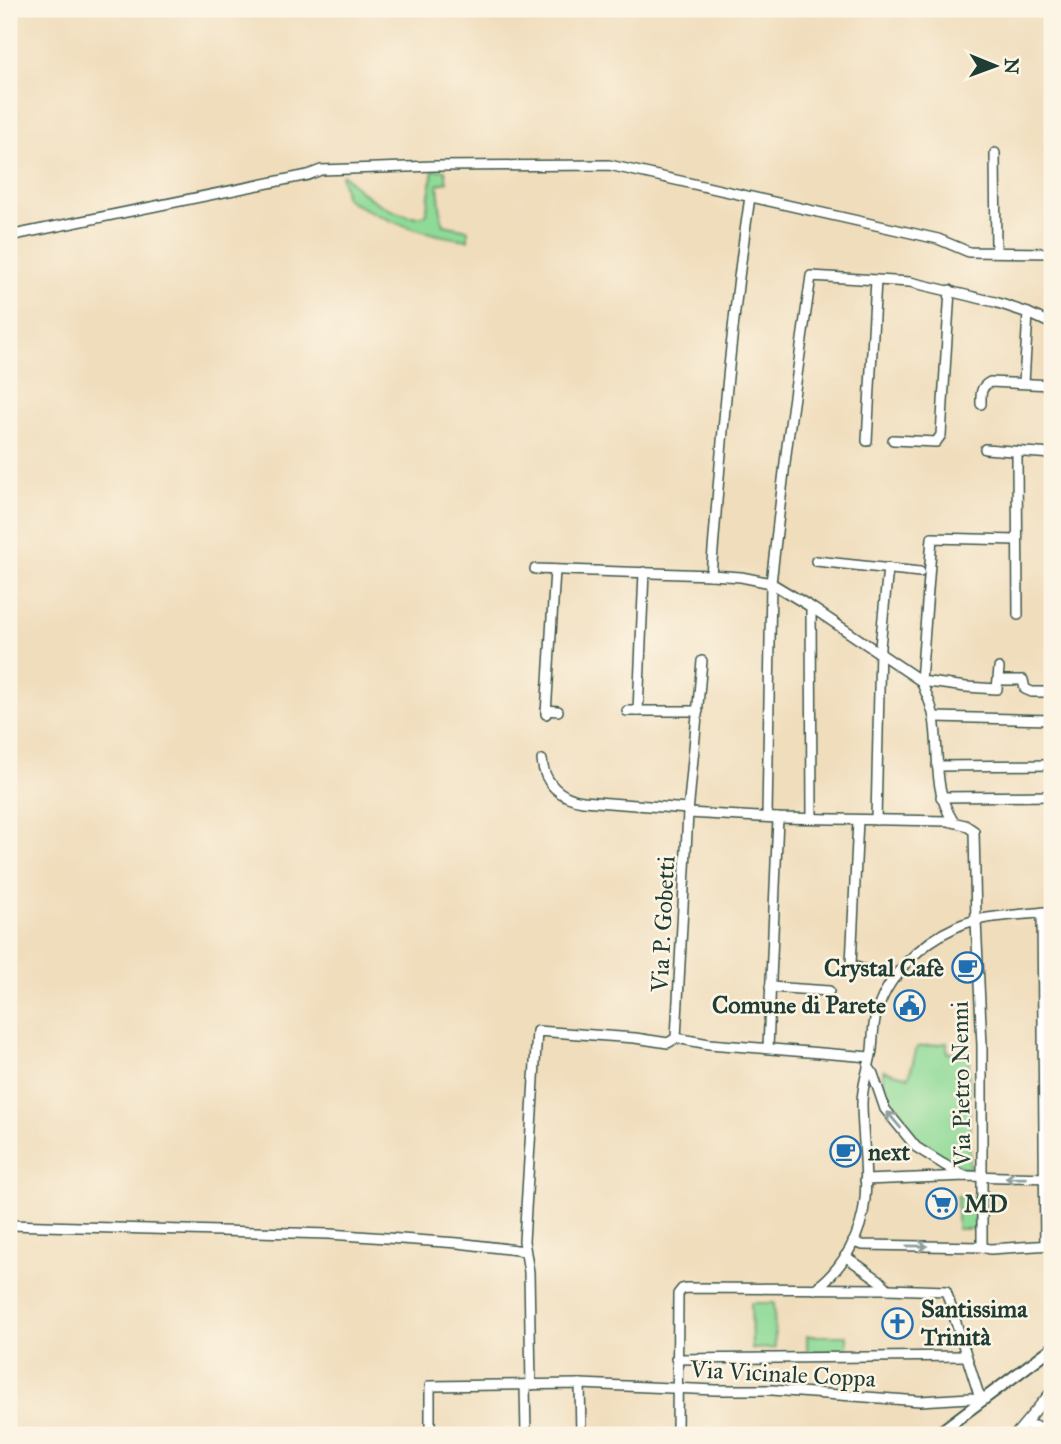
<svg xmlns="http://www.w3.org/2000/svg" width="1061" height="1444" viewBox="0 0 1061 1444" font-family="'IM FELL Great Primer',serif">
	<style>
		.green { fill: #8fda97; stroke: #578c66; stroke-width: 2 }
		.lines { fill: none; stroke-linecap: round; stroke-linejoin: round }
		.minor-casing { stroke: #3e5548; stroke-width: 12 }
		.tertiary-casing { stroke: #3e5548; stroke-width: 14 }
		.minor { stroke: #fff; stroke-width: 9 }
		.tertiary { stroke: #fff; stroke-width: 10 }
		.oneway { stroke: #8f9e9a }
		.labels { text-anchor: middle; dominant-baseline: central; stroke-width: 5; stroke-linejoin: round; paint-order: stroke }
		.street-label { font-size: 24px; fill: #1f3d34; stroke: #fcf5e5 }
		.poi-label { font-size: 24px; font-weight: bold; fill: #1f3d34; stroke: #fcf5e5; text-anchor: start }
	</style>
	<rect width="100%" height="100%" fill="#fcf5e5"/>
	<filter id="ink" filterUnits="userSpaceOnUse"><feTurbulence type="fractalNoise" baseFrequency=".0143" numOctaves="2"/><feDisplacementMap in="SourceGraphic" scale="14" xChannelSelector="R" yChannelSelector="G"/><feConvolveMatrix kernelMatrix="1 2 1 2 8 2 1 2 1" color-interpolation-filters="sRGB"/></filter>
	<filter id="wash" filterUnits="userSpaceOnUse"><feTurbulence type="fractalNoise" baseFrequency=".00686" numOctaves="4" result="noise"/><feDisplacementMap in="SourceGraphic" scale="28" xChannelSelector="R" yChannelSelector="G"/><feGaussianBlur stdDeviation="1.57" result="paint"/><feColorMatrix in="noise" values="0 0 0 0 0 0 0 0 0 0 0 0 0 0 0 0 0 1.4 0 .05"/><feComposite in="paint" operator="in"/></filter>
	<g filter="url(#wash)">
		<rect width="100%" height="100%" fill="#f0ddbc"/>
		<!-- green -->
		<g class="green">
			<path d="M433 170H445L447 182 439 184 438 186 441 215 444 225 468 230V240C425 235 383 220 346 199L341 176 343 174C359 193 400 223 426 215Z"/>
			<path d="M947 1043V1053L969 1052 970 1170C927 1155 883 1119 883 1070L909 1077 917 1047Z"/>
			<rect x="957" y="1196" width="18" height="33"/>
			<path d="M751 1303H774L775 1348 752 1349Z"/>
			<rect x="807" y="1336" width="40" height="16"/>
		</g>
	</g>
	<g filter="url(#ink)">
		<g class="lines">
			<defs>
				<g id="minor">
					<path d="M995 153 996 252"/>
					<path d="M9 236 308 175 321 170 435 166 609 165 938 239 969 252 1052 253"/>
					<path d="M1024 383 1028 313"/>
					<path d="M981 404C981 394 980 387 990 382L1052 385"/>
					<path d="M893 440 936 442 941 435 950 290"/>
					<path d="M867 441 876 280"/>
					<path d="M985 449 1052 454"/>
					<path d="M1017 457 1018 615"/>
					<path d="M816 561 920 572"/>
					<path d="M535 569 711 575 741 577 771 583 811 607 921 681 966 687 997 689 999 668"/>
					<path d="M711 575C721 449 731 322 750 197"/>
					<path d="M811 607 812 818"/>
					<path d="M1004 680H1023L1025 689 1032 692H1052"/>
					<path d="M546 710 558 711"/>
					<path d="M627 711H698"/>
					<path d="M638 711 644 572"/>
					<path d="M546 714 555 570"/>
					<path d="M934 717 1052 720"/>
					<path d="M542 760C544 783 560 798 583 801L688 809"/>
					<path d="M937 766 1052 765"/>
					<path d="M941 797 1052 796"/>
					<path d="M688 813 778 818 948 821 965 825 974 831 976 921 982 1045V1247"/>
					<path d="M767 816 771 583 787 446 811 276 910 282 995 302 1028 313 1052 324"/>
					<path d="M858 820 851 964C861 973 883 970 897 976"/>
					<path d="M876 820 880 647 888 568"/>
					<path d="M953 821C932 788 940 754 934 718 932 705 926 693 921 681L932 538 1017 540"/>
					<path d="M1042 913 1045 1246"/>
					<path d="M770 987 829 991"/>
					<path d="M676 1038 688 813 702 661"/>
					<path d="M768 1048 778 818"/>
					<path d="M868 1066 873 1074 885 1109 916 1147 943 1164 964 1176"/>
					<path d="M865 1180 966 1176 1052 1178"/>
					<path d="M9 1225 329 1234 458 1243 525 1251"/>
					<path d="M853 1242 863 1245 982 1247 990 1249 1052 1245"/>
					<path d="M845 1256 879 1280 888 1289"/>
					<path d="M815 1289C844 1268 862 1234 865 1199 868 1168 862 1134 862 1103 862 1084 869 1068 872 1050 873 1040 873 1029 875 1019 885 977 920 943 958 926 986 914 1022 916 1052 911"/>
					<path d="M676 1359 966 1356"/>
					<path d="M580 1384 581 1435"/>
					<path d="M525 1385 526 1435"/>
					<path d="M531 1385 529 1272 524 1241 537 1031 635 1038 668 1043 676 1038 709 1044 870 1057"/>
					<path d="M1025 1425 1052 1428"/>
					<path d="M430 1435V1386L580 1384 716 1390H772L920 1401 970 1398 983 1400"/>
					<path d="M677 1435 678 1294 682 1289 687 1288 888 1289 946 1291 978 1392 983 1400"/>
					<path d="M1015 1435 1052 1391"/>
				</g>
				<path id="tertiary" d="M936 1435 1052 1348"/>
			</defs>
			<!-- minor casing -->
			<use href="#minor" class="minor-casing"/>
			<!-- tertiary casing -->
			<use href="#tertiary" class="tertiary-casing"/>
			<!-- minor -->
			<use href="#minor" class="minor"/>
			<!-- tertiary -->
			<use href="#tertiary" class="tertiary"/>
		</g>
		<!-- one-way arrows -->
		<defs><path id="oneway-shaft" d="M-6 0H5M1.5-3L5.5 0L1.5 3" fill="none" stroke-width="1.6" stroke-linecap="round" stroke-linejoin="round" transform="scale(1.75)"/></defs>
		<g class="oneway">
			<use href="#oneway-shaft" transform="translate(894 1120) rotate(-130)"/>
			<use href="#oneway-shaft" transform="translate(1016 1178) rotate(-179)"/>
			<use href="#oneway-shaft" transform="translate(917 1246) rotate(1)"/>
		</g>
	</g>
	<!-- icons -->
	<defs>
		<symbol id="cafe-ring" viewBox="-11 -11 22 22"><circle r="9.5" fill="#fcf5e5" stroke="#1f6fb2" stroke-width="1.5"/><path d="M-5.5-4.5H6V0H3Q3 3.5 0 3.5H-2.5Q-5.5 3.5-5.5 0ZM3-3.2v2h1.7v-2ZM-6 4.5H4V6H-6Z" fill="#1f6fb2"/></symbol>
		<symbol id="civic-ring" viewBox="-11 -11 22 22"><circle r="9.5" fill="#fcf5e5" stroke="#1f6fb2" stroke-width="1.5"/><path d="M-.6-6.5H3V-4.5H.6V-3L4-1V1h2V6H-6V1h2V-1L-.6-3ZM-1.2 2.5V6h2.4V2.5Z" fill="#1f6fb2"/></symbol>
		<symbol id="supermarket-ring" viewBox="-11 -11 22 22"><circle r="9.5" fill="#fcf5e5" stroke="#1f6fb2" stroke-width="1.5"/><path d="M-6-5.5h2.5l.6 2H6L4.5 2H-2.5L-4.4-4H-6ZM-1.5 3.2a1.3 1.3 0 1 0 .1 0ZM3 3.2a1.3 1.3 0 1 0 .1 0Z" fill="#1f6fb2"/></symbol>
		<symbol id="church-ring" viewBox="-11 -11 22 22"><circle r="9.5" fill="#fcf5e5" stroke="#1f6fb2" stroke-width="1.5"/><path d="M-1.2-6h2.4v3.5h3.3v2.4h-3.3V6h-2.4V-.1h-3.3v-2.4h3.3Z" fill="#1f6fb2"/></symbol>
	</defs>
	<g fill-rule="evenodd">
		<use href="#cafe-ring" x="950" y="950" width="35" height="35"/>
		<use href="#civic-ring" x="892" y="988" width="35" height="35"/>
		<use href="#cafe-ring" x="828" y="1134" width="35" height="35"/>
		<use href="#supermarket-ring" x="924" y="1186" width="35" height="35"/>
		<use href="#church-ring" x="880" y="1306" width="35" height="35"/>
	</g>
	<g class="labels">
		<!-- street labels -->
		<g class="street-label">
			<text transform="translate(663 924) rotate(-87)">Via P. Gobetti</text>
			<text transform="translate(961 1084) rotate(-91)">Via Pietro Nenni</text>
			<text transform="translate(783 1374) rotate(3)">Via Vicinale Coppa</text>
		</g>
		<!-- poi labels -->
		<g class="poi-label">
			<text x="944" y="968" text-anchor="end">Crystal Cafè</text>
			<text x="886" y="1005" text-anchor="end">Comune di Parete</text>
			<text x="868" y="1152">next</text>
			<text x="964" y="1204">MD</text>
			<text x="921" y="1309">Santissima<tspan x="921" dy="28">Trinità</tspan></text>
		</g>
	</g>
	<!-- margin -->
	<rect width="1061" height="1444" fill="none" stroke="#fcf5e5" stroke-width="35"/>
	<!-- north arrow -->
	<g transform="translate(995 66) rotate(91)" stroke="#fcf5e5" stroke-width="5" paint-order="stroke">
	<path d="M0-5L12 26L0 18L-12 26Z" fill="#1f3d34"/>
	<text y="-10" font-size="19" font-weight="bold" text-anchor="middle" fill="#1f3d34">N</text>
	</g>
</svg>
